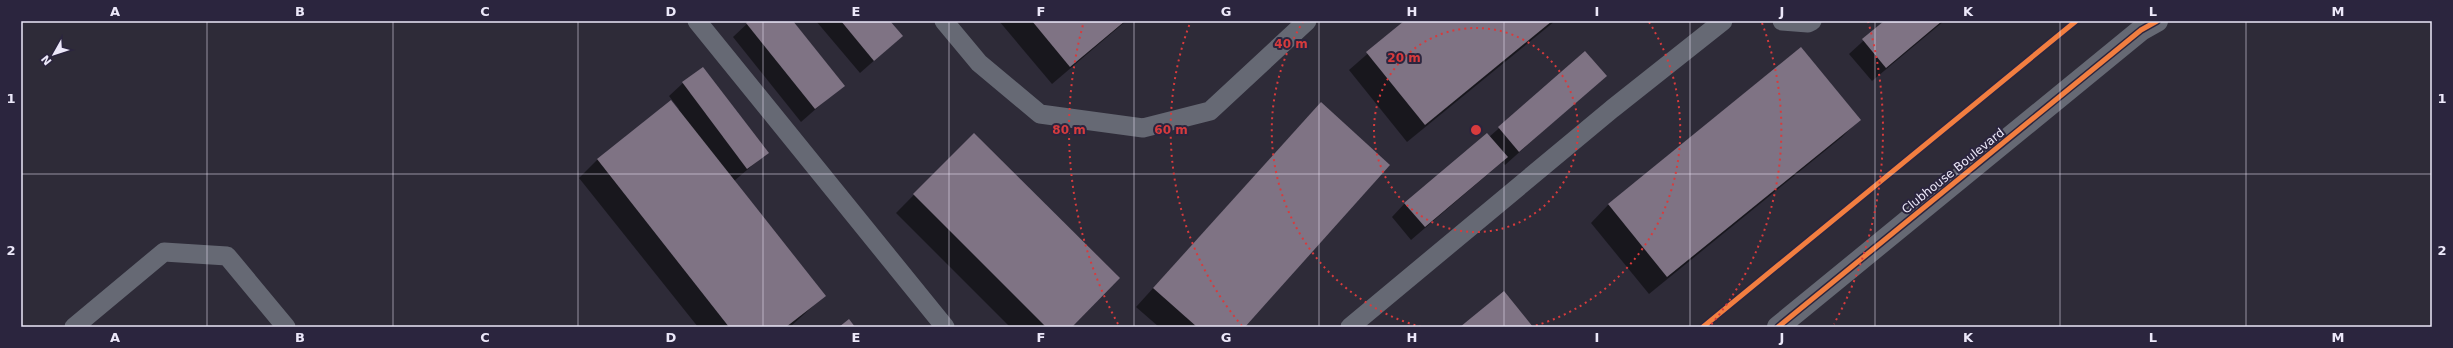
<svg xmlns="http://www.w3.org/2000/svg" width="2453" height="348" viewBox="0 0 2453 348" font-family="'DejaVu Sans',sans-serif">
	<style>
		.shadow { fill: #0007 }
		.building { fill: #7f7384 }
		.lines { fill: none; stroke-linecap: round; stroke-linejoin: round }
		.service { stroke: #666974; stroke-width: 19 }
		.tertiary { stroke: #666974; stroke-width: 22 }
		.cycleway-casing { stroke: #2b253e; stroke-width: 8 }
		.cycleway { stroke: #f27e40; stroke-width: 5 }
		.grid { fill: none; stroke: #ece8f9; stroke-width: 1; stroke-opacity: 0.55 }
		.ring { fill: none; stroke: #d83b3d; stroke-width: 2; stroke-dasharray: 2 4 }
		.labels { text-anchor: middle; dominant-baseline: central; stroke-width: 4; stroke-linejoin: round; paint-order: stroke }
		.street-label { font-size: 12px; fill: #ece8f9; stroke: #2b253e }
		.centre { fill: #d83b3d; stroke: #2b253e; stroke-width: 2 }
		.ring-label { font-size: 12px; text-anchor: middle; font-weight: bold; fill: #d83b3d; stroke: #2b253e; stroke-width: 4; stroke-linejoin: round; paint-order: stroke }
		.neatline { fill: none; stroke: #ece8f9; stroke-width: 1.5 }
		.grid-label { font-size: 13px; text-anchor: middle; font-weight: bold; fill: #ece8f9 }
	</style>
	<rect width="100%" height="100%" fill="#2e2b38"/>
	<!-- shadow -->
	<g class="shadow">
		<path d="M750 21H792L843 85 801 122 733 37Z"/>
		<path d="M816 21H889L902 36 860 73Z"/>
		<path d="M999 21H1126L1052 84Z"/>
		<path d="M1405 21H1555L1407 142 1349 70Z"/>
		<path d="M1885 21H1944L1872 81 1849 54Z"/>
		<path d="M1801 48 1859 120 1842 137 1649 294 1591 223 1608 205Z"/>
		<path d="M1585 53 1605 76 1505 165 1502 162 1411 240 1392 217 1405 203 1489 137Z"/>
		<path d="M683 83 767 153 734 181 824 296 790 327H698L579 178 597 160 671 102 677 110 679 109 669 96Z"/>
		<path d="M1321 103 1243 327H1159L1136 307Z"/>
		<path d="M974 134 1070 327H1010L896 213Z"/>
	</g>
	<!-- building -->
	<g class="building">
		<path d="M748 21H793L845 86 815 109 746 23Z"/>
		<path d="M841 21H890L903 36 874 61Z"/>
		<path d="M1032 21H1125L1070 67Z"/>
		<path d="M1404 21H1552L1425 125 1366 52Z"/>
		<path d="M1884 21H1942L1886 68 1862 39Z"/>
		<path d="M1801 47 1861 120 1667 277 1608 204Z"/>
		<path d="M1585 51 1607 76 1519 152 1498 127Z"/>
		<path d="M703 67 769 153 747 169 682 82Z"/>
		<path d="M671 100 826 296 786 327H729L597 159Z"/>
		<path d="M1321 102 1390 165 1245 327H1197L1153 288Z"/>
		<path d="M974 133 1120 278 1072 327H1046L913 194Z"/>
		<path d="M1487 133 1508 157 1425 227 1404 203Z"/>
		<path d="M1504 291 1533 327H1460Z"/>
		<path d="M849 319 855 327H839Z"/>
	</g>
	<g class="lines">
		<!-- service -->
		<g class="service">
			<path d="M697 21 945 327"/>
			<path d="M944 21 979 63 1040 114 1143 128 1210 111 1307 21"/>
			<path d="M1782 21 1808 23 1812 21"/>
			<path d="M74 327 164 252 227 256 286 327"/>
			<path d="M1350 327 1612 109 1723 21"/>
		</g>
		<!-- tertiary -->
		<path class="tertiary" d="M1778 327 2141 30 2157 21"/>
		<defs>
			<g id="cycleway">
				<path d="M1703 327 2076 21"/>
				<path d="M1778 327 2141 30 2157 21"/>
			</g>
		</defs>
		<!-- cycleway casing -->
		<use href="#cycleway" class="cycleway-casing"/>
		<!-- cycleway -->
		<use href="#cycleway" class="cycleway"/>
	</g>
	<!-- grid -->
	<path class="grid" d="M207 21V327M393 21V327M578 21V327M763 21V327M949 21V327M1134 21V327M1319 21V327M1504 21V327M1690 21V327M1875 21V327M2060 21V327M2246 21V327M21 174H2432"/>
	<!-- distance rings -->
	<g class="ring">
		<circle cx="1476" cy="130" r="102"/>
		<path d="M1421 327A204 204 0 0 1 1303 22M1649 22A204 204 0 0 1 1531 327"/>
		<path d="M1242 326A305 305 0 0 1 1190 23M1762 23A305 305 0 0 1 1710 326"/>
		<path d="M1118 324A407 407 0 0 1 1084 21M1868 21A407 407 0 0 1 1834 324"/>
	</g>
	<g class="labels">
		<!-- street labels -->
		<g class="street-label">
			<text transform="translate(1953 171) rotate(-39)">Clubhouse Boulevard</text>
		</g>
	</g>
	<circle cx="1476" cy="130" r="6" class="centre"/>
	<g class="ring-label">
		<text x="1291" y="48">40 m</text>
		<text x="1404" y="62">20 m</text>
		<text x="1171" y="134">60 m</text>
		<text x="1069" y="134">80 m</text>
	</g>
	<!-- border -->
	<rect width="2453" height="348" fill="none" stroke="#2b253e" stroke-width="44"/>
	<!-- north arrow -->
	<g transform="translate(54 54) rotate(231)" stroke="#2b253e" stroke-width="3" paint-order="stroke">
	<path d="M0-3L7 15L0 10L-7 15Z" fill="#ece8f9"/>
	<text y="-6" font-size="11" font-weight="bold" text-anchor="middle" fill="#ece8f9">N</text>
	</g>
	<rect x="22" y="22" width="2409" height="304" class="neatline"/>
	<g class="grid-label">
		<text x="115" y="16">A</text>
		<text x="300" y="16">B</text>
		<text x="485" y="16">C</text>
		<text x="671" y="16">D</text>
		<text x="856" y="16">E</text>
		<text x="1041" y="16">F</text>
		<text x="1226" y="16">G</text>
		<text x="1412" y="16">H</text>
		<text x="1597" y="16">I</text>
		<text x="1782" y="16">J</text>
		<text x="1968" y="16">K</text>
		<text x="2153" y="16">L</text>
		<text x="2338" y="16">M</text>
		<text x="11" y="103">1</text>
		<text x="2442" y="103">1</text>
		<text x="11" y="255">2</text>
		<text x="2442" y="255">2</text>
		<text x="115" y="342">A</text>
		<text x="300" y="342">B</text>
		<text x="485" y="342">C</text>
		<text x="671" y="342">D</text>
		<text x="856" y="342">E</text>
		<text x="1041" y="342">F</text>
		<text x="1226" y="342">G</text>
		<text x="1412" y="342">H</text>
		<text x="1597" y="342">I</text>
		<text x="1782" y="342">J</text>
		<text x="1968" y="342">K</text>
		<text x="2153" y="342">L</text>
		<text x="2338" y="342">M</text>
	</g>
</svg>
